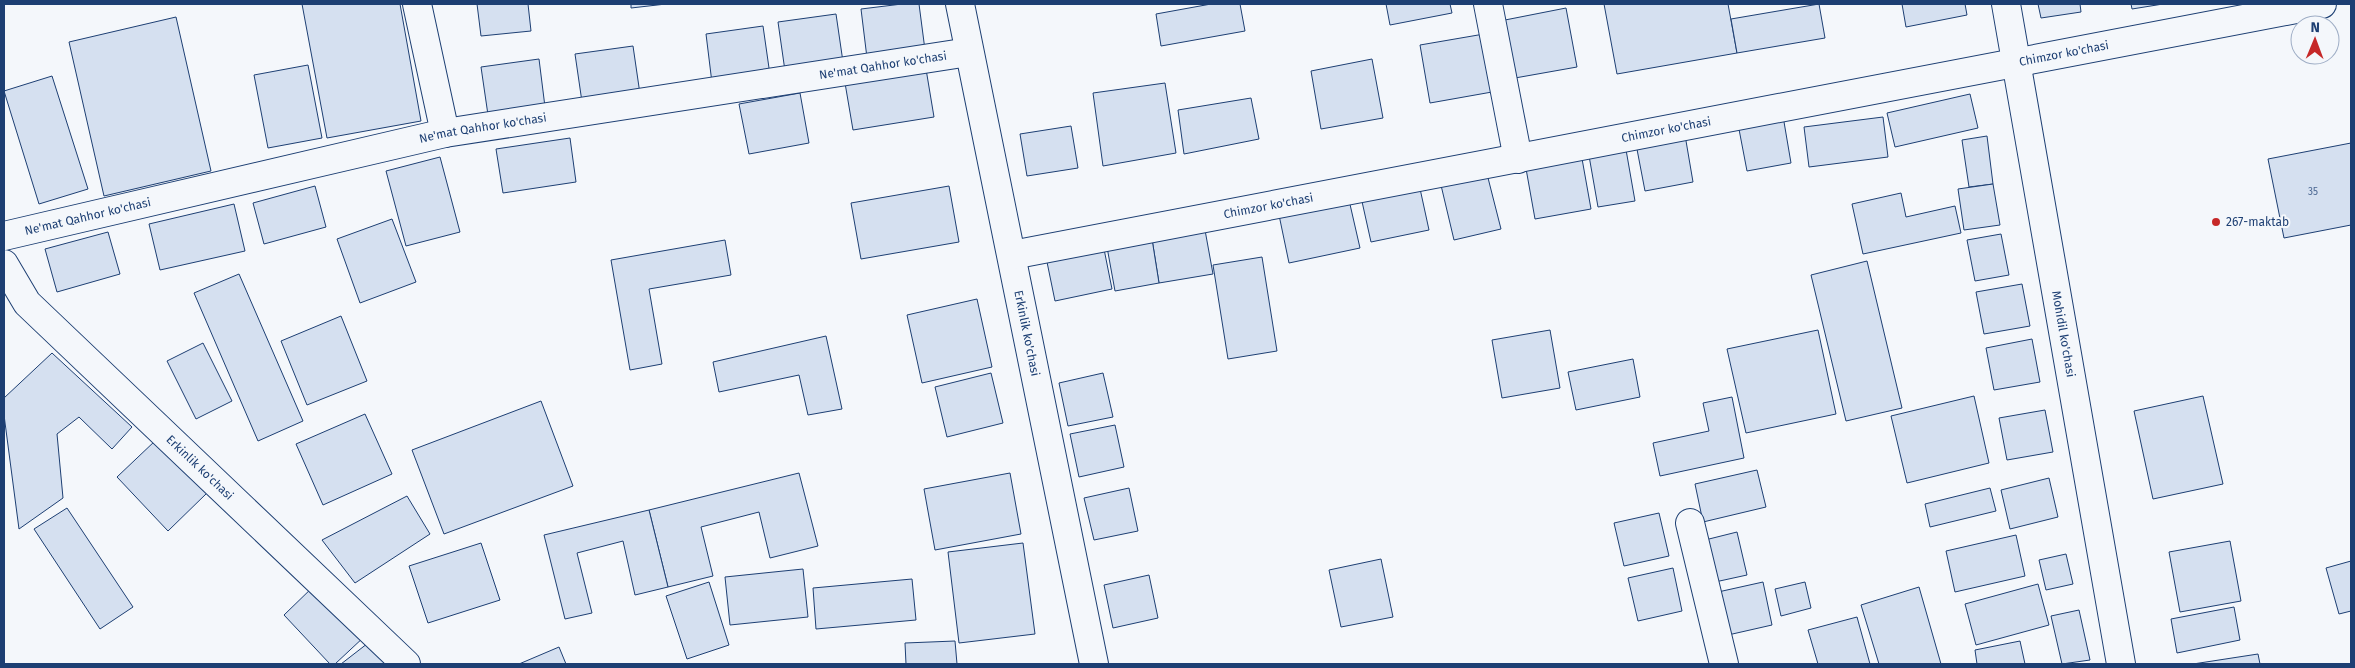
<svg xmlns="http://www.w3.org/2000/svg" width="2355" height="668" viewBox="0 0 2355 668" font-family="'Fira Sans',sans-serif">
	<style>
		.building { fill: #d5e0f0; stroke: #1d3f73 }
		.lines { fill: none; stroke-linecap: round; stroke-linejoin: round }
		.minor-casing { stroke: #1d3f73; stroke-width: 30 }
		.minor { stroke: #f4f7fb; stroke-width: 28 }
		.poi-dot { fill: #c62828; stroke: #f4f7fb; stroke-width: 2 }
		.labels { text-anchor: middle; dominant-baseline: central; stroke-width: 4; stroke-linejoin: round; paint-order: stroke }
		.number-label { font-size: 10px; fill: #4b6792 }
		.street-label { font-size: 12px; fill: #1d3f73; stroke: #f4f7fb }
		.poi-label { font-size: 12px; fill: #1d3f73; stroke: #f4f7fb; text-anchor: start }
	</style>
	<rect width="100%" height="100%" fill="#f4f7fb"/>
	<!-- building -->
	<g class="building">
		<path d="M302 4H400L421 121 327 138Z"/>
		<path d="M477 4H528L531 31 481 36Z"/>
		<path d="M631 4H666L631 8Z"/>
		<path d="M902 4H919L925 50 867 58 861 9Z"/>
		<path d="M1211 4H1240L1245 31 1161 46 1156 14Z"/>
		<path d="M1386 4H1450L1452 13 1390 25Z"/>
		<path d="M1604 4H1728L1737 53 1617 74Z"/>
		<path d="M1819 4 1825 38 1737 53 1731 19Z"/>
		<path d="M1902 4H1965L1967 15 1906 27Z"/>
		<path d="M2038 4H2080L2081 12 2041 18Z"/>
		<path d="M2131 4H2163L2132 9Z"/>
		<path d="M1566 8 1577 67 1515 78 1505 20Z"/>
		<path d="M836 14 843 62 785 71 778 22Z"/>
		<path d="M176 17 211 171 104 196 69 42Z"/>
		<path d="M763 26 770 75 712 83 706 34Z"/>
		<path d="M1484 34 1492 92 1430 103 1420 45Z"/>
		<path d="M633 46 640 94 582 102 575 54Z"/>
		<path d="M539 59 545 107 488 115 481 67Z"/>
		<path d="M1372 59 1383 118 1321 129 1311 71Z"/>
		<path d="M308 65 322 138 268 148 254 75Z"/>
		<path d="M926 69 934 117 853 130 845 83Z"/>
		<path d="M52 76 88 189 39 204 4 91Z"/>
		<path d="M1165 83 1176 153 1103 166 1093 93Z"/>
		<path d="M800 93 809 143 749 154 739 104Z"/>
		<path d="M1970 94 1978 128 1895 147 1887 113Z"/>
		<path d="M1251 98 1259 139 1184 154 1178 110Z"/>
		<path d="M1783 116 1791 163 1747 171 1738 124Z"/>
		<path d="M1883 117 1888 157 1809 167 1804 127Z"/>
		<path d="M1071 126 1078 168 1027 176 1020 134Z"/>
		<path d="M1685 135 1693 182 1645 191 1636 144Z"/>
		<path d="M1987 136 1993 184 1969 187 1962 140Z"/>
		<path d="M570 138 576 182 503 193 496 149Z"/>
		<path d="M2351 143V225L2284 238 2268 159Z"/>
		<path d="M1625 144 1635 201 1598 207 1588 150Z"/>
		<path d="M1581 153 1591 209 1535 219 1525 163Z"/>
		<path d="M440 157 460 232 406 246 386 171Z"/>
		<path d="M1486 170 1501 229 1454 240 1440 181Z"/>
		<path d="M1419 184 1429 230 1371 242 1361 197Z"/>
		<path d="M1993 184 2000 225 1964 230 1958 189Z"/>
		<path d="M315 186 326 227 264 244 253 203Z"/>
		<path d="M949 186 959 242 861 259 851 203Z"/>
		<path d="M1901 193 1906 217 1955 206 1961 233 1863 254 1852 204Z"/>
		<path d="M1349 200 1360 248 1289 263 1279 215Z"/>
		<path d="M234 204 245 251 160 270 149 224Z"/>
		<path d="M392 219 416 282 360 303 337 239Z"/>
		<path d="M1205 230 1213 274 1159 283 1152 239Z"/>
		<path d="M108 232 120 274 57 292 45 249Z"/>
		<path d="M2001 234 2009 275 1975 281 1967 240Z"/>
		<path d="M1152 239 1159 283 1115 291 1107 247Z"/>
		<path d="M725 240 731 275 649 289 662 364 630 370 611 260Z"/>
		<path d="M1104 249 1112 289 1055 301 1047 262Z"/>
		<path d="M1262 257 1277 351 1228 359 1213 265Z"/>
		<path d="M1867 261 1902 408 1846 421 1811 275Z"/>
		<path d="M239 274 303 421 258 441 194 293Z"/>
		<path d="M2022 284 2030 326 1984 334 1976 292Z"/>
		<path d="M977 299 992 367 922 383 907 315Z"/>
		<path d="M341 316 367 381 307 405 281 341Z"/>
		<path d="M1550 330 1560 388 1502 398 1492 340Z"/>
		<path d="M1818 330 1836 414 1746 433 1727 349Z"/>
		<path d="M826 336 842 409 808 415 799 375 719 392 713 362Z"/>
		<path d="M2032 339 2040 382 1994 390 1986 348Z"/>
		<path d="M203 343 232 401 196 419 167 361Z"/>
		<path d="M52 353 132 427 112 449 79 417 57 434 63 498 19 529 4 415V398Z"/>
		<path d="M1633 359 1640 397 1576 410 1568 372Z"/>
		<path d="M991 373 1003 423 947 437 935 387Z"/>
		<path d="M1103 373 1113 417 1068 426 1059 383Z"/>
		<path d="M1974 396 1989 463 1907 483 1891 416Z"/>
		<path d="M2203 396 2223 484 2153 499 2134 411Z"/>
		<path d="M1732 397 1744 458 1660 476 1653 443 1709 431 1703 403Z"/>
		<path d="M541 401 573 486 444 534 412 450Z"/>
		<path d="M2045 410 2053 452 2007 460 1999 418Z"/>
		<path d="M365 414 392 474 323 505 296 444Z"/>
		<path d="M1115 425 1124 467 1079 477 1070 434Z"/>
		<path d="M156 440 207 493 168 531 117 477Z"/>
		<path d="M1757 470 1766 507 1703 522 1695 484Z"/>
		<path d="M799 473 818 546 770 558 759 512 701 527 713 576 668 587 649 510Z"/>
		<path d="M1010 473 1021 534 935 550 924 489Z"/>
		<path d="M2049 478 2058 517 2010 529 2001 490Z"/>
		<path d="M1129 488 1138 531 1094 540 1084 498Z"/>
		<path d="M1990 488 1996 511 1930 527 1925 504Z"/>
		<path d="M407 496 430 534 355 583 322 540Z"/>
		<path d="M67 508 133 607 100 629 34 529Z"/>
		<path d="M649 510 668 587 635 595 623 541 577 553 592 613 565 619 544 535Z"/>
		<path d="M1659 513 1669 556 1624 566 1614 523Z"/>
		<path d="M1737 532 1747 575 1715 582 1705 540Z"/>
		<path d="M2016 535 2025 576 1955 592 1946 551Z"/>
		<path d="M2230 541 2241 601 2180 612 2169 552Z"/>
		<path d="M481 543 500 600 428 623 409 566Z"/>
		<path d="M1023 543 1035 634 959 643 948 552Z"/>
		<path d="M2066 554 2073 584 2046 590 2039 560Z"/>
		<path d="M1381 559 1393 617 1341 627 1329 570Z"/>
		<path d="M2351 561V611L2339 614 2326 568Z"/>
		<path d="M1673 568 1682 611 1638 621 1628 578Z"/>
		<path d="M803 569 808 617 730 625 725 577Z"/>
		<path d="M1149 575 1158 618 1113 628 1104 585Z"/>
		<path d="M912 579 916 620 816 629 813 588Z"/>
		<path d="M709 582 729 645 687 659 666 596Z"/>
		<path d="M1763 582 1772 625 1728 635 1718 592Z"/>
		<path d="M1805 582 1811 608 1781 616 1775 589Z"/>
		<path d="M316 584 365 636 335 664H330L284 615Z"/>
		<path d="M2038 584 2049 625 1976 645 1965 604Z"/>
		<path d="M1919 587 1941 664H1879L1861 605Z"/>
		<path d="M2234 607 2240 640 2177 653 2171 619Z"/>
		<path d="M2079 610 2090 660 2062 664 2051 616Z"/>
		<path d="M1857 617 1870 664H1818L1808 630Z"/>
		<path d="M372 640 391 664H341Z"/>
		<path d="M955 641 957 664H906L905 643Z"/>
		<path d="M2020 641 2025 664H1977L1975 650Z"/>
		<path d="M559 647 566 664H519Z"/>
		<path d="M2258 654 2260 664H2193Z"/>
	</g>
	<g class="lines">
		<defs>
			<g id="minor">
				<path d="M417 4 445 133"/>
				<path id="s1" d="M960 4 1094 664"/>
				<path d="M1488 4 1518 159"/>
				<path id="s2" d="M2006 4 2121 664"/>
				<path id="s3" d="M4 236 445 133 969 52"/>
				<path id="s4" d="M1012 255 2322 4"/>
				<path id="s5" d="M4 264 27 303 406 664"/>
				<path d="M1690 523 1724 664"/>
			</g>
		</defs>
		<!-- minor casing -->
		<use href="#minor" class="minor-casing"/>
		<!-- minor -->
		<use href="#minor" class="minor"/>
	</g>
	<!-- markers -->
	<circle class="poi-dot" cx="2216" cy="222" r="5"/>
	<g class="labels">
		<!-- number labels -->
		<g class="number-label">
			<text x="2313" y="192">35</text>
		</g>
		<!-- street labels -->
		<g class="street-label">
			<text stroke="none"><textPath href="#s4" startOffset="1071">Chimzor ko'chasi</textPath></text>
			<text stroke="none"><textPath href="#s3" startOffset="896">Ne'mat Qahhor ko'chasi</textPath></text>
			<text stroke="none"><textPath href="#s3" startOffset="491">Ne'mat Qahhor ko'chasi</textPath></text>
			<text stroke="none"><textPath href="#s4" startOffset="666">Chimzor ko'chasi</textPath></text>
			<text stroke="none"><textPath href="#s4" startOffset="261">Chimzor ko'chasi</textPath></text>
			<text stroke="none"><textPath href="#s3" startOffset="86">Ne'mat Qahhor ko'chasi</textPath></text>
			<text stroke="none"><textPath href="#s1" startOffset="336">Erkinlik ko'chasi</textPath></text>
			<text stroke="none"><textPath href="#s2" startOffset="335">Mohidil ko'chasi</textPath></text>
			<text stroke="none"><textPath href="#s5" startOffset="284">Erkinlik ko'chasi</textPath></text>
		</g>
		<!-- poi labels -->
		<g class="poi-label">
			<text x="2226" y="222">267-maktab</text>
		</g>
	</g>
	<!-- border -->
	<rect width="2355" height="668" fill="none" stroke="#1d3f73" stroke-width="10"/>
	<!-- north arrow -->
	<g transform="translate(2315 40) rotate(1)"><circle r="24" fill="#f4f7fb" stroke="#9eadc5"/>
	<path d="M0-4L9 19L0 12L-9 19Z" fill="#c62828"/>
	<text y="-8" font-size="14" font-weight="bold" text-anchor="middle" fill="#1d3f73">N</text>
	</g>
</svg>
